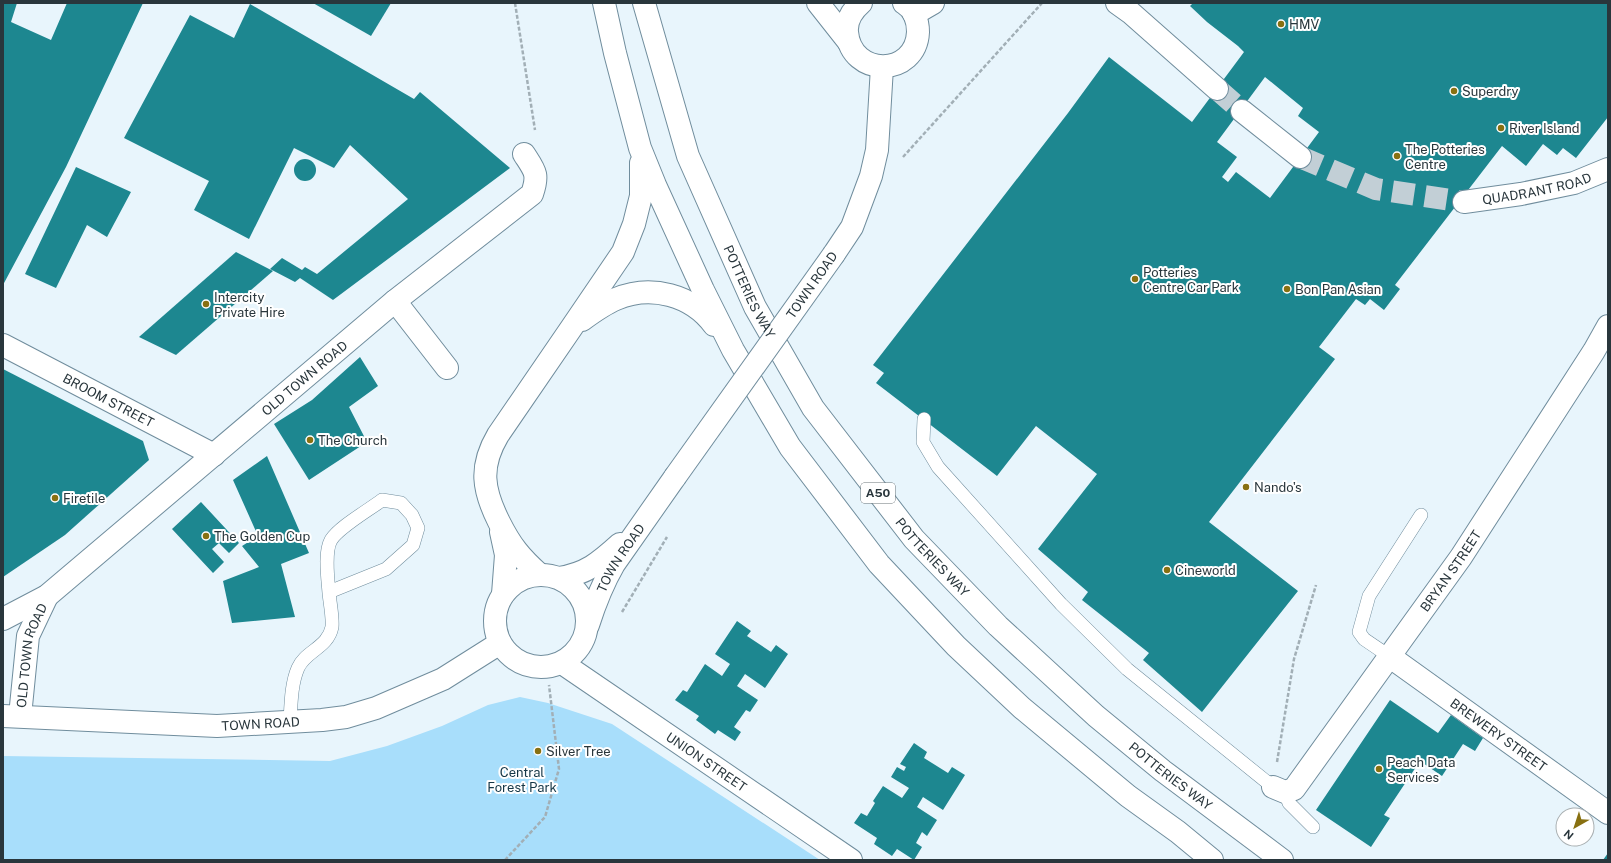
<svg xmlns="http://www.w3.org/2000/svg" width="1611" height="863" viewBox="0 0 1611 863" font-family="'Public Sans',sans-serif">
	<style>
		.green { fill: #a8defb }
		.building { fill: #1d8790; fill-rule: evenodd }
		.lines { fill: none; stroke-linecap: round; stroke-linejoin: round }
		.street-tunnel { stroke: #c2cfd6; stroke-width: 22; stroke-dasharray: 22 11; stroke-linecap: butt }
		.lane-casing { stroke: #708d9d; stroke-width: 14 }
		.street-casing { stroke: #708d9d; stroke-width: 24 }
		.secondary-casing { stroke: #708d9d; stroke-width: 24 }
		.highway-casing { stroke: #708d9d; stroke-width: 24 }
		.path { stroke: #a2afb6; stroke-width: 2.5; stroke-dasharray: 4 2; stroke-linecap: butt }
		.lane { stroke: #fff; stroke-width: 13 }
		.street { stroke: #fff; stroke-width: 22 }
		.secondary { stroke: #fff; stroke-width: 22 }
		.highway { stroke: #fff; stroke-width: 22 }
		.secondary-bridge-casing { stroke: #708d9d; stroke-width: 24; stroke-linecap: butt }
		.secondary-bridge { stroke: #fff; stroke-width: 22 }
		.poi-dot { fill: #887011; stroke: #fff; stroke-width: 1.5 }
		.labels { text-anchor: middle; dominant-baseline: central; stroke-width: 4; stroke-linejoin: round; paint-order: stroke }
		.shield { fill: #fff; stroke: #697276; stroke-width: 1 }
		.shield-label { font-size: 12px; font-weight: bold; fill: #29363c }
		.poi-label { font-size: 13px; fill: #29363c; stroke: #fff; text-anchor: start }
		.street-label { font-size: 13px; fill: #29363c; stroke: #fff }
		.park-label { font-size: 13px; fill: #153747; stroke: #fff }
	</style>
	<rect width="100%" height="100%" fill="#e8f5fc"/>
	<!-- green -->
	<path class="green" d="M520 697 548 703 612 724 820 860H3V756L330 761 387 746 442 726 488 705Z"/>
	<!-- building -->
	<g class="building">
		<path d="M3 3H17L11 22 51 40 67 3H143L66 167 3 285Z"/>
		<path d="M313 3H391L371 36Z"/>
		<path d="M1193 3H1608V117L1576 158 1563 148 1557 155 1543 144 1526 166 1502 146 1395 285 1400 289 1384 310 1370 299 1365 305 1356 299 1319 347 1335 359 1209 522 1298 591 1202 712 1143 660 1149 653 1082 600 1088 592 1038 549 1097 474 1036 426 997 476 876 383 884 373 873 365 1068 113 1109 57 1192 122 1244 52 1238 46 1207 22 1190 6ZM1265 77 1303 108 1298 116 1319 132 1270 198 1236 172 1228 182 1222 177 1237 157 1217 142Z"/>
		<path d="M250 4 414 99 420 92 510 168 333 300 300 278 295 282 270 269 282 258 302 270 305 267 317 274 408 199 350 145 334 168 294 148 249 239 194 210 209 181 124 138 190 15 234 38Z"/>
		<circle cx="305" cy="170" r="11"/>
		<path d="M76 167 131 192 107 237 87 225 56 288 25 274Z"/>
		<path d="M236 252 273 271 176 355 139 337Z"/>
		<path d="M360 357 378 386 349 407 367 442 309 480 274 424 312 400Z"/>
		<path d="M3 369 143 441 149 460 65 535 3 577Z"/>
		<path d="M267 456 309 553 281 564 295 617 232 623 223 581 259 567 242 546 258 536 233 480Z"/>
		<path d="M201 502 239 543 229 553 219 543 212 549 224 562 213 573 172 529Z"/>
		<path d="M737 621 751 631 747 636 771 652 776 645 788 654 765 688 745 674 737 686 758 700 750 712 746 710 734 727 741 732 735 741 718 730 715 734 696 720 699 716 675 700 683 690 687 692 705 664 722 676 730 664 715 654Z"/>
		<path d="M1390 700 1438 733 1451 715 1483 738 1475 751 1463 744 1442 776 1420 761 1384 815 1390 818 1371 847 1316 810Z"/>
		<path d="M914 743 927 752 924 758 948 773 952 767 965 775 943 810 923 797 917 807 937 820 927 836 922 832 916 843 922 847 914 860 897 849 892 856 874 844 877 838 854 823 861 813 867 816 875 803 873 801 883 786 902 798 909 788 891 777 897 767 904 771 906 767 900 764Z"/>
		<path d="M1608 853V860H1603Z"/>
	</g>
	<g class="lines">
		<!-- street-tunnel -->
		<g class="street-tunnel">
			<path d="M1217 89 1242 111"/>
			<path d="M1300 157 1376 189 1464 202"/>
		</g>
		<defs>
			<g id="lane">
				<path d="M924 419 923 442 938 467 1061 604 1127 669 1273 787"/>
				<path d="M1389 656 1364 639 1359 632 1369 596 1421 515"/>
				<path d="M290 722C291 705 291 684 298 668 305 651 328 648 332 627 333 618 330 603 329 593 328 579 324 552 331 540 339 527 369 510 382 500L401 503 412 515 418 528 413 545 386 569 329 592"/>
				<path d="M1285 792 1289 803 1313 827"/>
			</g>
			<g id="street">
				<path d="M1117 3 1131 13 1217 89"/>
				<path d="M914 14 933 3"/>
				<path d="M1242 111 1300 157"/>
				<path id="s1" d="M1464 202 1521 194 1574 183 1608 169"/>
				<path d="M395 301 447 368"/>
				<path id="s2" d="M3 345 214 455"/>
				<path id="s3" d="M3 619 47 596 395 301 532 194C539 174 535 171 524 154"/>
				<path id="s4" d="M1389 656 1608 813"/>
				<path id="s5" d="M562 663 851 860"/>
				<path id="s6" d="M20 716 28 636 47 596"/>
				<path id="s7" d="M1273 787 1285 792 1294 789 1461 557 1594 351 1608 326"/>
			</g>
			<g id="secondary">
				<path d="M861 3C853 10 846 20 847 32 851 78 916 77 918 32 918 21 914 9 904 3"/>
				<path d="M834 254 852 227 871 176 877 150 882 67"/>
				<circle cx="541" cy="621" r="46"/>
				<path d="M559 578C586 574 599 563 620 544"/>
				<path id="s8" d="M588 625C595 603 603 583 614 564L675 477"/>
				<path id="s9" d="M3 716 217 726 322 720 346 717 376 708 443 679 500 643"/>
			</g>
			<g id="highway">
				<path d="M604 3 615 53 640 148 655 185 703 290 733 350 790 447 879 564 956 646 1022 708 1128 796 1178 832 1212 860"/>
				<path id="s10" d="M644 3 688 156 755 307 813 408 914 539 998 626 1096 716 1163 771 1282 860"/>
				<path d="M818 3 848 41"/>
				<path d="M582 320C593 312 604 304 616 299 651 284 692 295 714 325"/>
				<path d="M501 532 506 555 503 594"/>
				<path d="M540 575C520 557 511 546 499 522 483 490 479 467 498 435L572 327 623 252 634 224 641 196V163"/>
			</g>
		</defs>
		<!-- lane casing -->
		<use href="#lane" class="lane-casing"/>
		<!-- street casing -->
		<use href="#street" class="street-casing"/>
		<!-- secondary casing -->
		<use href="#secondary" class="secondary-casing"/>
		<!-- highway casing -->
		<use href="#highway" class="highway-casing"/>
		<!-- path -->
		<g class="path">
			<path d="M515 3 535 130"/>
			<path d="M903 157 1042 3"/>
			<path d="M622 612 667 537"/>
			<path d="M1277 762 1294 659 1316 585"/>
			<path d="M505 860 545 817 559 769 549 685"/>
		</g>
		<!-- lane -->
		<use href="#lane" class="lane"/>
		<!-- street -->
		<use href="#street" class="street"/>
		<!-- secondary -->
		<use href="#secondary" class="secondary"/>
		<!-- highway -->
		<use href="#highway" class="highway"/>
		<defs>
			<path id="secondary-bridge" d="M675 477 834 254"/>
		</defs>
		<!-- secondary-bridge casing -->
		<use href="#secondary-bridge" class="secondary-bridge-casing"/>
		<!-- secondary-bridge -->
		<use href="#secondary-bridge" class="secondary-bridge"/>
	</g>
	<!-- markers -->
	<g class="poi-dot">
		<circle cx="1281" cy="24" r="4"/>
		<circle cx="1454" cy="91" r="4"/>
		<circle cx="1501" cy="128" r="4"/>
		<circle cx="1397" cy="156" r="4"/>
		<circle cx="1135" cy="279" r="4"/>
		<circle cx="1287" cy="289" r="4"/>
		<circle cx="206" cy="304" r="4"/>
		<circle cx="310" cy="440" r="4"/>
		<circle cx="1246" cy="487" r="4"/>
		<circle cx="55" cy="498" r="4"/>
		<circle cx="206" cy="536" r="4"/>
		<circle cx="1167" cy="570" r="4"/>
		<circle cx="538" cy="751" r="4"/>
		<circle cx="1379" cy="769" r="4"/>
	</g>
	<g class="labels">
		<!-- shield labels -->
		<rect class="shield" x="861" y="483" width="34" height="20" rx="3"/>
		<g class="shield-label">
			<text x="878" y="493">A50</text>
		</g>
		<!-- poi labels -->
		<g class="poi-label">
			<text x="1289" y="24">HMV</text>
			<text x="1462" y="91">Superdry</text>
			<text x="1509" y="128">River Island</text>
			<text x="1405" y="149">The Potteries<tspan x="1405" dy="15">Centre</tspan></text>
			<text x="1143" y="272">Potteries<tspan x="1143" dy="15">Centre Car Park</tspan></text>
			<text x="1295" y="289">Bon Pan Asian</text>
			<text x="214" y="297">Intercity<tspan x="214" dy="15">Private Hire</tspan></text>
			<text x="318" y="440">The Church</text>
			<text x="1254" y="487">Nando's</text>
			<text x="63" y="498">Firetile</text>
			<text x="214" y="536">The Golden Cup</text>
			<text x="1175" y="570">Cineworld</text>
			<text x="546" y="751">Silver Tree</text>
			<text x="1387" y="762">Peach Data<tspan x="1387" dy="15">Services</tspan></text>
		</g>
		<!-- street labels -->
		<g class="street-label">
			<text stroke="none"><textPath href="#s1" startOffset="74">QUADRANT ROAD</textPath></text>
			<text transform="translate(812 285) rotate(-55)">TOWN ROAD</text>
			<text stroke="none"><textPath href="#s10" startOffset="308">POTTERIES WAY</textPath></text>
			<text stroke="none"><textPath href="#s3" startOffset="387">OLD TOWN ROAD</textPath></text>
			<text stroke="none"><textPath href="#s2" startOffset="119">BROOM STREET</textPath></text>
			<text stroke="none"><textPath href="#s10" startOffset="632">POTTERIES WAY</textPath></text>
			<text stroke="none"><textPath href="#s8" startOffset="75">TOWN ROAD</textPath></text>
			<text stroke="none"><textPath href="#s7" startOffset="291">BRYAN STREET</textPath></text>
			<text stroke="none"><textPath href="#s6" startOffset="62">OLD TOWN ROAD</textPath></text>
			<text stroke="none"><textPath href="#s9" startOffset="258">TOWN ROAD</textPath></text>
			<text stroke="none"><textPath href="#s4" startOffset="135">BREWERY STREET</textPath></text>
			<text stroke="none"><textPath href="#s5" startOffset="175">UNION STREET</textPath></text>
			<text stroke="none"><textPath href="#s10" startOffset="956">POTTERIES WAY</textPath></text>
		</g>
		<!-- park labels -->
		<g class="park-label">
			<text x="522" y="772">Central<tspan x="522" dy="15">Forest Park</tspan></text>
		</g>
	</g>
	<!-- border -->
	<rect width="1611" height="863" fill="none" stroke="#29363c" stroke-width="8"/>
	<!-- north arrow -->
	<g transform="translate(1575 827) rotate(219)"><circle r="19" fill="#ffffff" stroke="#a9afb1"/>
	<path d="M0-3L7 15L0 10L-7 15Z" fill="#887011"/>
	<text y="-6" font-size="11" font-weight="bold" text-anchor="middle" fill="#29363c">N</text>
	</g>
</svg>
